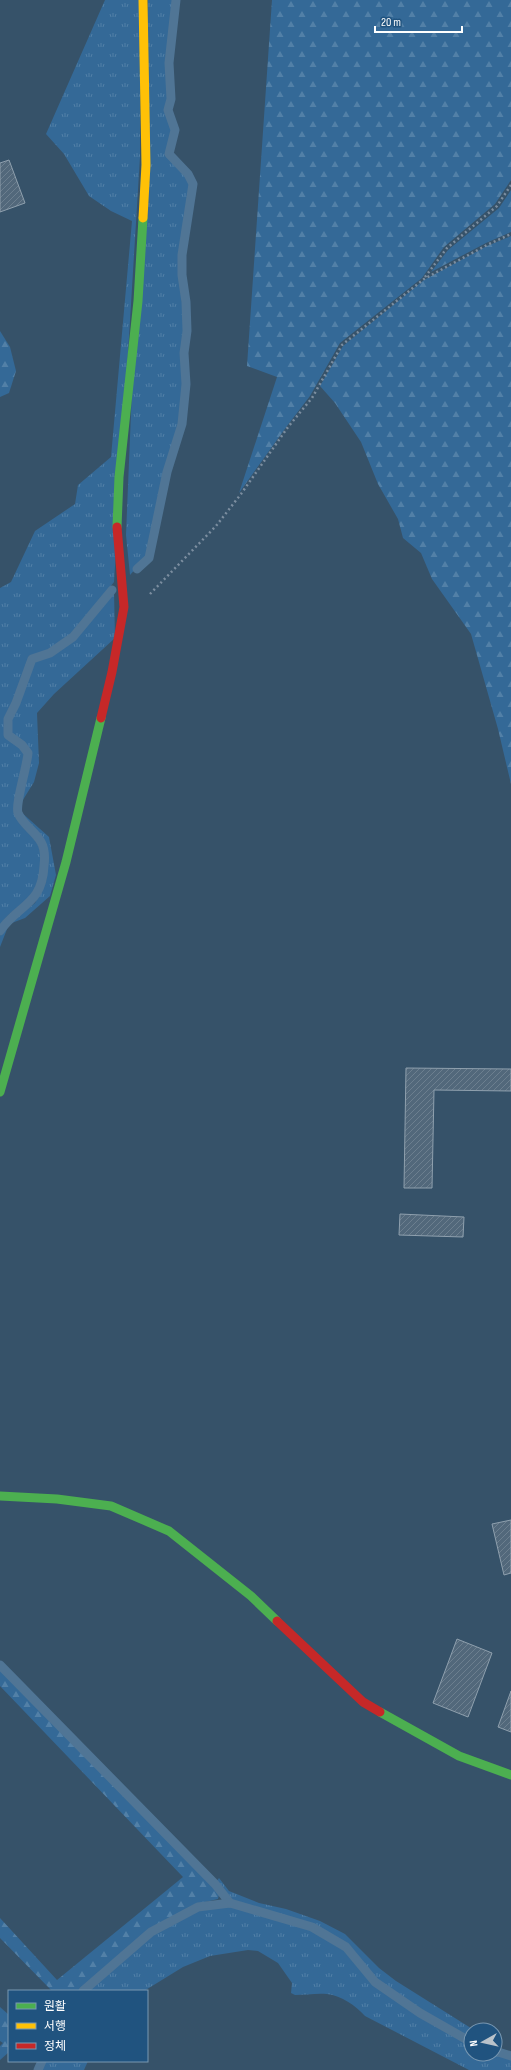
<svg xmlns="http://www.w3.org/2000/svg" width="511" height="2070" viewBox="0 0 511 2070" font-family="'Sofia Sans Condensed','Noto Sans KR',sans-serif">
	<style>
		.grass { fill: url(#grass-tufts) }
		.forest { fill: url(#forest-firs) }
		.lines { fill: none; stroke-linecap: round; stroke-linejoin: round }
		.stream { stroke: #507595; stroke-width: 9 }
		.building { fill: url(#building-hatch); stroke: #8fa0ae }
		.path { stroke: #7c8ea0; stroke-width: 2.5; stroke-dasharray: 2 3; stroke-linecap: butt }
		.fast { stroke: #4caf50; stroke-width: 9 }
		.slow { stroke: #ffc107; stroke-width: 9 }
		.jam { stroke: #c62828; stroke-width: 9 }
	</style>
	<defs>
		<pattern id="grass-tufts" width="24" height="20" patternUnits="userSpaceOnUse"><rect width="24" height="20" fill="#346997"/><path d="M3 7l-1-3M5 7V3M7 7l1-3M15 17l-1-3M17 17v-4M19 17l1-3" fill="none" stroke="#5280a7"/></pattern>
		<pattern id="forest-firs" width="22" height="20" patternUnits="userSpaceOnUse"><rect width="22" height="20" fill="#346997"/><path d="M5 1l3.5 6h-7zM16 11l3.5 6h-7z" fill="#5280a7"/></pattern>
		<pattern id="building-hatch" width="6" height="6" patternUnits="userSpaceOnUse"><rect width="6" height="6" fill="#52687b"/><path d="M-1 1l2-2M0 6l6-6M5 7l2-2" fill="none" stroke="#6c7f8f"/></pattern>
	</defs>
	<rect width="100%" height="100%" fill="#365269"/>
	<!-- grass -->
	<g class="grass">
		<path d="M105 0H141L140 157 114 582 71 635 48 650 29 656 13 701 4 718 5 737 19 747 24 754C23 768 11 803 15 814 19 827 31 833 37 843 41 850 41 860 41 867 38 903 17 901 0 925V588L11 582 35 531 75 504 78 485 111 457 132 221 111 211 89 196 64 154 46 134Z"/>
		<path d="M148 0H174L166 63 169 99 165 110 172 130 167 154 186 176 190 185 179 254V275L185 331 182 353 183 384 180 423 164 471 147 556 130 575 126 535Z"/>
		<path d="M114 592 115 638 54 694 37 713 39 763 34 782 21 803 29 769 31 752 23 743 11 733V719L19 704 34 661 51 655 76 639Z"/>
		<path d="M21 812 49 837 56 875 50 896 25 918 9 924 0 947V936L9 924 35 903 46 882 47 858 44 841 28 824Z"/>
		<path d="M219 1878 229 1891 259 1903 286 1909 320 1921 345 1934 379 1968 396 1981 474 2030H471V2039L421 2009 377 1980 348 1945 312 1925 231 1900 216 1882Z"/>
		<path d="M230 1905 311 1930 345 1949 373 1984 419 2015 471 2045V2054H495L511 2059V2070H469L365 2016C355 2005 342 1996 327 1994 317 1993 305 1995 295 1995L291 1993 292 1983 278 1963 258 1951 248 1950 210 1956 183 1967 144 1991H88L153 1935 199 1910Z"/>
		<path d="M45 2061H88L84 2070H41Z"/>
	</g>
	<!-- forest -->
	<g class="forest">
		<path d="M272 0H511V180L495 204 444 247 422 278 340 343 310 396 287 426 239 493 277 377 247 366Z"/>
		<path d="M511 190V232L486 243 431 272 448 250 499 208Z"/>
		<path d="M511 236V784L498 729 471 634 432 579 421 553 403 538 398 519 378 484 361 442 335 403 320 386 343 346 424 280 487 246Z"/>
		<path d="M0 331 10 347 16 371 9 393 0 397Z"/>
		<path d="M0 1668 213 1885 219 1895 218 1899 197 1904 149 1930 78 1991H52L0 1938V1918L57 1980 183 1877 0 1686Z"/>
		<path d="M0 2007 9 2015V2052L0 2060V2046L3 2043 0 2041Z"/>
	</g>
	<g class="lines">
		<!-- stream -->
		<g class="stream">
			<path d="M137 569 149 558 167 472 182 424 186 384 184 353 187 331 186 302 182 275V255L193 184 188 174 169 154 175 130 168 110 171 99 169 63 176 0"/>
			<path d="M0 931C19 904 42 905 44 866 45 858 45 849 41 842 35 831 23 825 18 813 15 804 27 767 28 753L22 745 8 735V719L16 703 32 659 50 653 73 637 112 590"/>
			<path d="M0 1665 215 1884 230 1903"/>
			<path d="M83 1991 151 1932 198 1907 230 1903 312 1927 346 1947 375 1982 420 2013 471 2042"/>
			<path d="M495 2051 511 2056"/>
			<path d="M38 2070 42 2061"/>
		</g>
	</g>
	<!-- building -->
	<g class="building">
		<path d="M9 160 25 203 0 212V163Z"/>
		<path d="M406 1068 511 1069V1091L434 1090 432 1188H404Z"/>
		<path d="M400 1214 464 1217 463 1237 399 1235Z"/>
		<path d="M511 1520V1573L504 1575 492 1524Z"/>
		<path d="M457 1639 492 1653 468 1717 433 1703Z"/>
		<path d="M511 1691V1732L498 1727Z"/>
	</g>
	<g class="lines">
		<!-- path -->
		<g class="path">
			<path d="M425 277 447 248 497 206 511 185"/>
			<path d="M150 594 216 526 241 494 288 427 312 398 342 345 424 279 487 245 511 234"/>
		</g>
		<!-- fast -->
		<g class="fast">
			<path d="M117 527 119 477 138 301 143 218"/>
			<path d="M0 1092 66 862 101 718"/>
			<path d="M0 1496 57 1499 111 1506 169 1531 251 1596 277 1621"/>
			<path d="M380 1712 459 1756 511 1775"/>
		</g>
		<!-- slow -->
		<path class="slow" d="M143 218 146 165 143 0"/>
		<!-- jam -->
		<g class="jam">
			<path d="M101 718 112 672 124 607 117 527"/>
			<path d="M277 1621 363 1702 380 1712"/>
		</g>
	</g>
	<!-- legend -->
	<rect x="8" y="1990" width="140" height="72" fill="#20537f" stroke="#7998b2"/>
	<rect x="16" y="2003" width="20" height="6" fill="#4caf50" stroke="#7998b2"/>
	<text x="44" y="2010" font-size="12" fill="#ffffff">원활</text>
	<rect x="16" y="2023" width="20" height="6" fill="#ffc107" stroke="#7998b2"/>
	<text x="44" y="2030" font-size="12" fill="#ffffff">서행</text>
	<rect x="16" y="2043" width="20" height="6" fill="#c62828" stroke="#7998b2"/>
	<text x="44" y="2050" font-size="12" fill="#ffffff">정체</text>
	<!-- north arrow -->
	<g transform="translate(483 2042) rotate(262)"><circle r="19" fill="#20537f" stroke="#7998b2"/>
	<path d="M0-3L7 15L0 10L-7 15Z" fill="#b9c2ca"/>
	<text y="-6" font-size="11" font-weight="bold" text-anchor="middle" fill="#ffffff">N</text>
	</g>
	<!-- scale -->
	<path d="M375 26v6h87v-6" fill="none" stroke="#ffffff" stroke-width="2"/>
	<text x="381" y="26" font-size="12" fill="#ffffff" stroke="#20537f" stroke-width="3" paint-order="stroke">20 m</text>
</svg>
